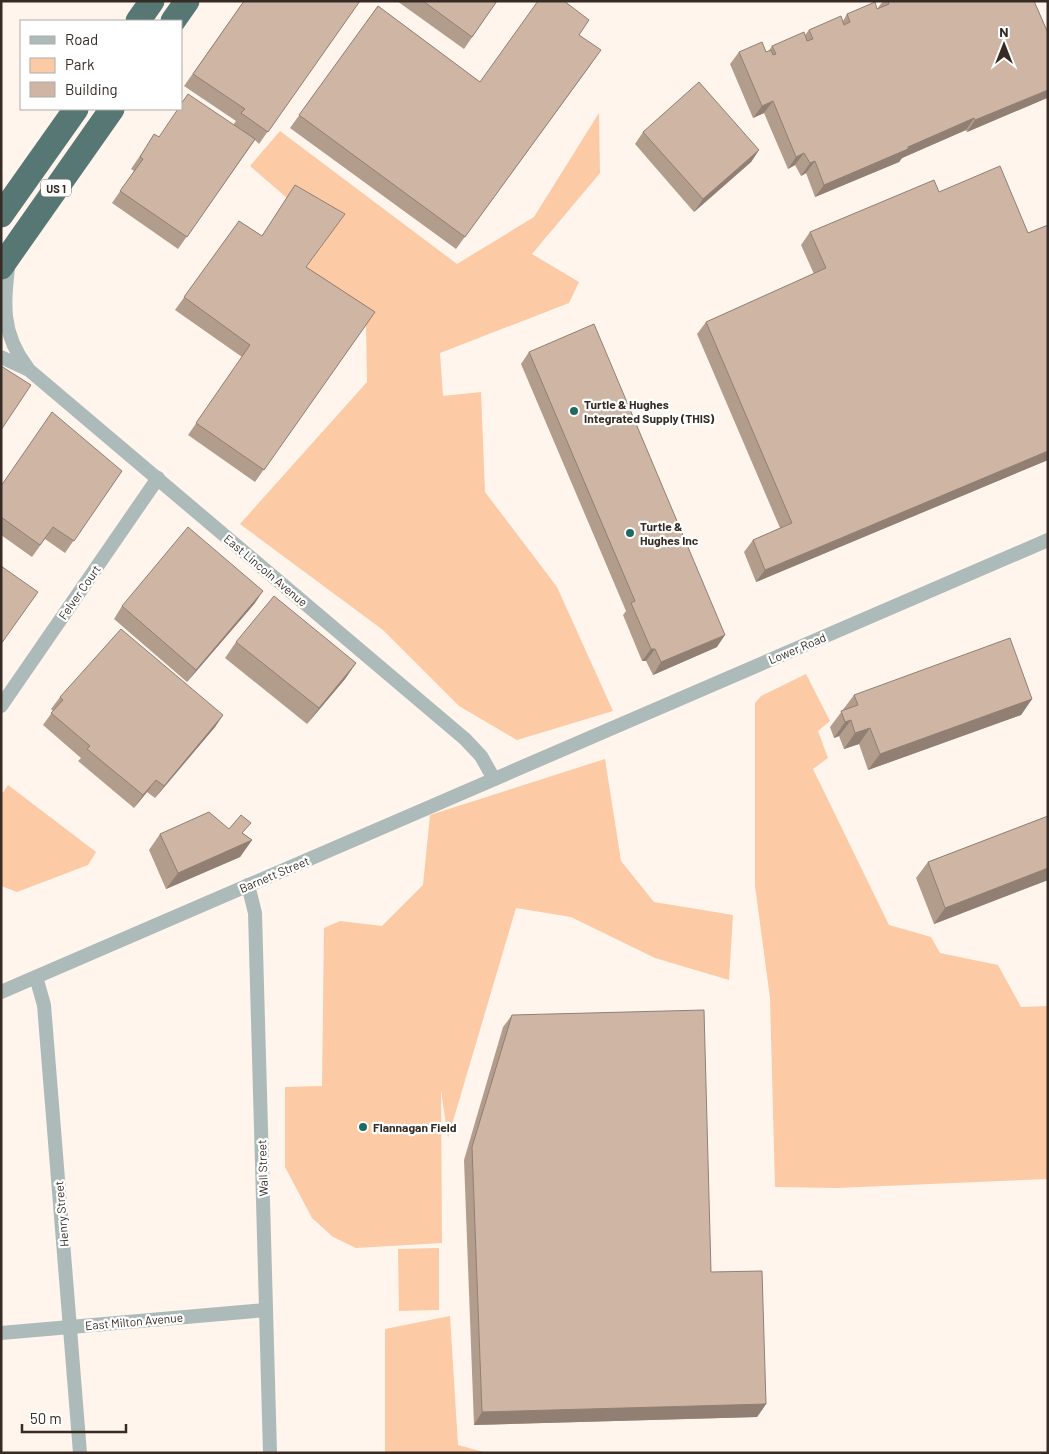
<svg xmlns="http://www.w3.org/2000/svg" width="1049" height="1454" viewBox="0 0 1049 1454" font-family="Barlow,sans-serif">
	<style>
		.green { fill: #fccaa4 }
		.lines { fill: none; stroke-linecap: round; stroke-linejoin: round }
		.street { stroke: #acbbb9; stroke-width: 14 }
		.highway { stroke: #567773; stroke-width: 25 }
		.wall { fill: #b29d8d }
		.shaded-wall { fill: #917f73 }
		.building { fill: #cfb6a4; stroke: #917f73 }
		.poi-dot { fill: #1f6a63; stroke: #fff; stroke-width: 2 }
		.labels { text-anchor: middle; dominant-baseline: central; stroke-width: 4.5; stroke-linejoin: round; paint-order: stroke }
		.shield { fill: #fff; stroke: #726b66; stroke-width: 1 }
		.shield-label { font-size: 11px; font-weight: bold; fill: #362c25 }
		.poi-label { font-size: 12px; font-weight: bold; fill: #362c25; stroke: #fff; text-anchor: start }
		.street-label { font-size: 12px; fill: #362c25; stroke: #fff }
	</style>
	<rect width="100%" height="100%" fill="#fff5ed"/>
	<!-- green -->
	<g class="green">
		<path d="M599 113 600 173 532 254 579 282 569 303 440 353 443 396 481 392 485 492 557 587 613 711 517 740 459 706 383 630 240 524 367 382 366 324 297 280 336 226 287 198 250 166 280 131 457 264 534 217Z"/>
		<path d="M806 674 830 721 818 731 828 758 813 769 889 925 931 937 940 953 998 965 1021 1007 1048 1006V1179L837 1188 775 1187 770 998 755 886V703L761 696Z"/>
		<path d="M605 759 621 861 654 902 733 915 729 980 655 958 571 917 516 908 448 1138 441 1090 442 1243 356 1248 333 1237 312 1218 285 1167V1087L322 1086 324 928 340 921 382 926 423 885 430 815Z"/>
		<path d="M8 785 96 852 88 865 17 892 1 886V795Z"/>
		<path d="M439 1248V1310L399 1311 398 1249Z"/>
		<path d="M450 1316 458 1445 487 1453H385V1329Z"/>
	</g>
	<g class="lines">
		<!-- street -->
		<g class="street">
			<path d="M9 260C4 302 0 332 27 367"/>
			<path d="M1 357 29 370 465 739 481 756 494 779"/>
			<path d="M1 706 158 478"/>
			<path d="M248 885 255 913 270 1453"/>
			<path d="M36 977 44 1005 80 1453"/>
			<path d="M1 992 1048 540"/>
			<path d="M1 1333 266 1310"/>
		</g>
		<!-- highway -->
		<g class="highway">
			<path d="M138 21 152 1"/>
			<path d="M173 21 187 1"/>
			<path d="M1 215 76 109"/>
			<path d="M1 267 112 109"/>
		</g>
	</g>
	<!-- wall -->
	<g class="wall">
		<path d="M244 1H360L259 144 255 140 178 249 112 203 134 171 131 169 146 147 159 137 233 125 236 121 184 86Z"/>
		<path d="M397 1H497L464 49Z"/>
		<path d="M883 1H1034L1048 33V101L1047 98 967 132 966 130 902 158 899 162 815 197 806 173 801 176 795 165 788 169 764 113 753 118 730 64 739 52H768L772 46 805 35 809 30 843 21 847 14 877 9Z"/>
		<path d="M378 6 480 82 579 35 592 63 456 249 290 128Z"/>
		<path d="M643 132 759 150 751 162 694 212 635 144Z"/>
		<path d="M295 185 306 267 375 312 255 482 188 435 242 357 175 310 239 221 262 236Z"/>
		<path d="M939 192 1028 233 1048 225V460L756 582 744 552 753 540 780 528 697 334 706 322 814 274 801 245 810 232Z"/>
		<path d="M529 352 717 647 653 675 646 661H642L623 615 626 611 521 364Z"/>
		<path d="M122 471 65 553 45 539 32 557 1 535V486Z"/>
		<path d="M255 603 187 682 114 619 122 606Z"/>
		<path d="M236 642 356 663 345 679 307 724 225 658Z"/>
		<path d="M854 695 1032 699 1021 715 868 770 859 744 844 749 839 736 834 738 830 727Z"/>
		<path d="M60 697 223 715 215 727 155 798 147 792 134 808 78 761 81 758 43 725 53 711 51 709Z"/>
		<path d="M1048 816V880L934 924 916 878 928 862Z"/>
		<path d="M229 829 243 833 252 840 240 857 166 889 149 850 160 834Z"/>
		<path d="M512 1015 766 1404 757 1417 474 1425 464 1160 503 1027Z"/>
	</g>
	<!-- shaded-wall -->
	<g class="shaded-wall">
		<path d="M1048 90 1047 98 967 132 975 120Z"/>
		<path d="M773 101 764 113 753 118 762 106Z"/>
		<path d="M974 118 966 130 902 158 899 162 815 197 824 185 908 147Z"/>
		<path d="M759 150 751 162 694 212 703 199Z"/>
		<path d="M804 153 795 165 788 169 796 157Z"/>
		<path d="M815 161 806 173 801 176 810 163Z"/>
		<path d="M1048 451V460L756 582 765 570Z"/>
		<path d="M263 591 255 603 187 682 196 670Z"/>
		<path d="M725 635 717 647 653 675 661 662Z"/>
		<path d="M651 649H655L646 661H642Z"/>
		<path d="M356 663 345 679 307 724 319 708Z"/>
		<path d="M1032 699 1021 715 868 770 880 754Z"/>
		<path d="M223 715 215 727 155 798 164 786Z"/>
		<path d="M851 720 839 736 834 738 845 722Z"/>
		<path d="M870 728 859 744 844 749 855 733Z"/>
		<path d="M156 780 147 792 134 808 143 795Z"/>
		<path d="M252 840 240 857 166 889 178 873Z"/>
		<path d="M1048 868V880L934 924 945 908Z"/>
		<path d="M766 1404 757 1417 474 1425 482 1412Z"/>
	</g>
	<!-- building -->
	<g class="building">
		<path d="M244 1H360L268 132 241 113 245 109 193 74Z"/>
		<path d="M423 1H497L472 37Z"/>
		<path d="M538 1H564L589 20 579 35 601 50 465 237 299 115 378 6 480 82Z"/>
		<path d="M888 1H1034L1048 33V90L975 120 974 118 908 147V149L824 185 815 161 810 163 804 153 796 157 773 101 762 106 739 52 762 42 766 52 771 50 773 55 776 54 772 46 804 32 807 41 813 39 809 30 841 16 844 25 850 22 847 14 875 2 877 9 889 4Z"/>
		<path d="M699 82 759 150 703 199 643 132Z"/>
		<path d="M188 94 255 139 187 237 120 191 143 159 140 157 154 134 159 137 178 109H181V104Z"/>
		<path d="M1000 166 1028 233 1048 225V451L765 570 753 540 792 523 706 322 826 268 810 232 934 180 939 192Z"/>
		<path d="M295 185 345 214 306 267 375 312 264 470 196 423 250 345 184 297 239 221 262 236Z"/>
		<path d="M594 324 725 635 661 662 655 649H651L631 603 635 601 529 352Z"/>
		<path d="M1 366 31 385 1 430Z"/>
		<path d="M52 412 122 471 74 541 53 527 40 545 1 517V486Z"/>
		<path d="M188 527 263 591 196 670 122 606Z"/>
		<path d="M1 566 38 592 1 644Z"/>
		<path d="M274 596 356 663 319 708 236 642Z"/>
		<path d="M121 629 223 715 164 786 156 780 143 795 87 749 90 746 51 713 63 700 60 697Z"/>
		<path d="M1010 638 1032 699 880 754 870 728 855 733 851 720 845 722 841 711 858 705 854 695Z"/>
		<path d="M209 812 229 829 241 815 251 823 242 833 252 840 178 873 160 834Z"/>
		<path d="M1048 816V868L945 908 928 862Z"/>
		<path d="M704 1010 711 1272 762 1271 766 1404 482 1412 472 1147 512 1015Z"/>
	</g>
	<!-- markers -->
	<g class="poi-dot">
		<circle cx="574" cy="411" r="5"/>
		<circle cx="630" cy="533" r="5"/>
		<circle cx="363" cy="1127" r="5"/>
	</g>
	<g class="labels">
		<!-- shield labels -->
		<rect class="shield" x="41" y="179.5" width="30" height="17" rx="4"/>
		<g class="shield-label">
			<text x="56" y="188">US 1</text>
		</g>
		<!-- poi labels -->
		<g class="poi-label">
			<text x="584" y="404">Turtle &amp; Hughes<tspan x="584" dy="14">Integrated Supply (THIS)</tspan></text>
			<text x="640" y="526">Turtle &amp;<tspan x="640" dy="14">Hughes Inc</tspan></text>
			<text x="373" y="1127">Flannagan Field</text>
		</g>
		<!-- street labels -->
		<g class="street-label">
			<text transform="translate(266 570) rotate(40)">East Lincoln Avenue</text>
			<text transform="translate(79 592) rotate(-55)">Felver Court</text>
			<text transform="translate(797 648) rotate(-23)">Lower Road</text>
			<text transform="translate(274 874) rotate(-23)">Barnett Street</text>
			<text transform="translate(262 1168) rotate(-92)">Wall Street</text>
			<text transform="translate(61 1214) rotate(-95)">Henry Street</text>
			<text transform="translate(134 1321) rotate(-5)">East Milton Avenue</text>
		</g>
	</g>
	<!-- border -->
	<rect width="1049" height="1454" fill="none" stroke="#362c25" stroke-width="5"/>
	<!-- legend -->
	<rect x="20" y="20" width="162" height="90" fill="#ffffff" stroke="#afaba8"/>
	<rect x="30" y="36" width="25" height="8" fill="#acbbb9" stroke="#afaba8"/>
	<text x="65" y="45" font-size="15" fill="#362c25">Road</text>
	<rect x="30" y="58" width="25" height="15" fill="#fccaa4" stroke="#afaba8"/>
	<text x="65" y="70" font-size="15" fill="#362c25">Park</text>
	<rect x="30" y="82" width="25" height="15" fill="#cfb6a4" stroke="#afaba8"/>
	<text x="65" y="95" font-size="15" fill="#362c25">Building</text>
	<!-- north arrow -->
	<g transform="translate(1004 45)" stroke="#ffffff" stroke-width="4" paint-order="stroke">
	<path d="M0-4L9 19L0 12L-9 19Z" fill="#362c25"/>
	<text y="-8" font-size="14" font-weight="bold" text-anchor="middle" fill="#362c25">N</text>
	</g>
	<!-- scale -->
	<path d="M22 1424v8h104v-8" fill="none" stroke="#362c25" stroke-width="2.5"/>
	<text x="30" y="1424" font-size="15" fill="#362c25" stroke="#ffffff" stroke-width="4" paint-order="stroke">50 m</text>
</svg>
